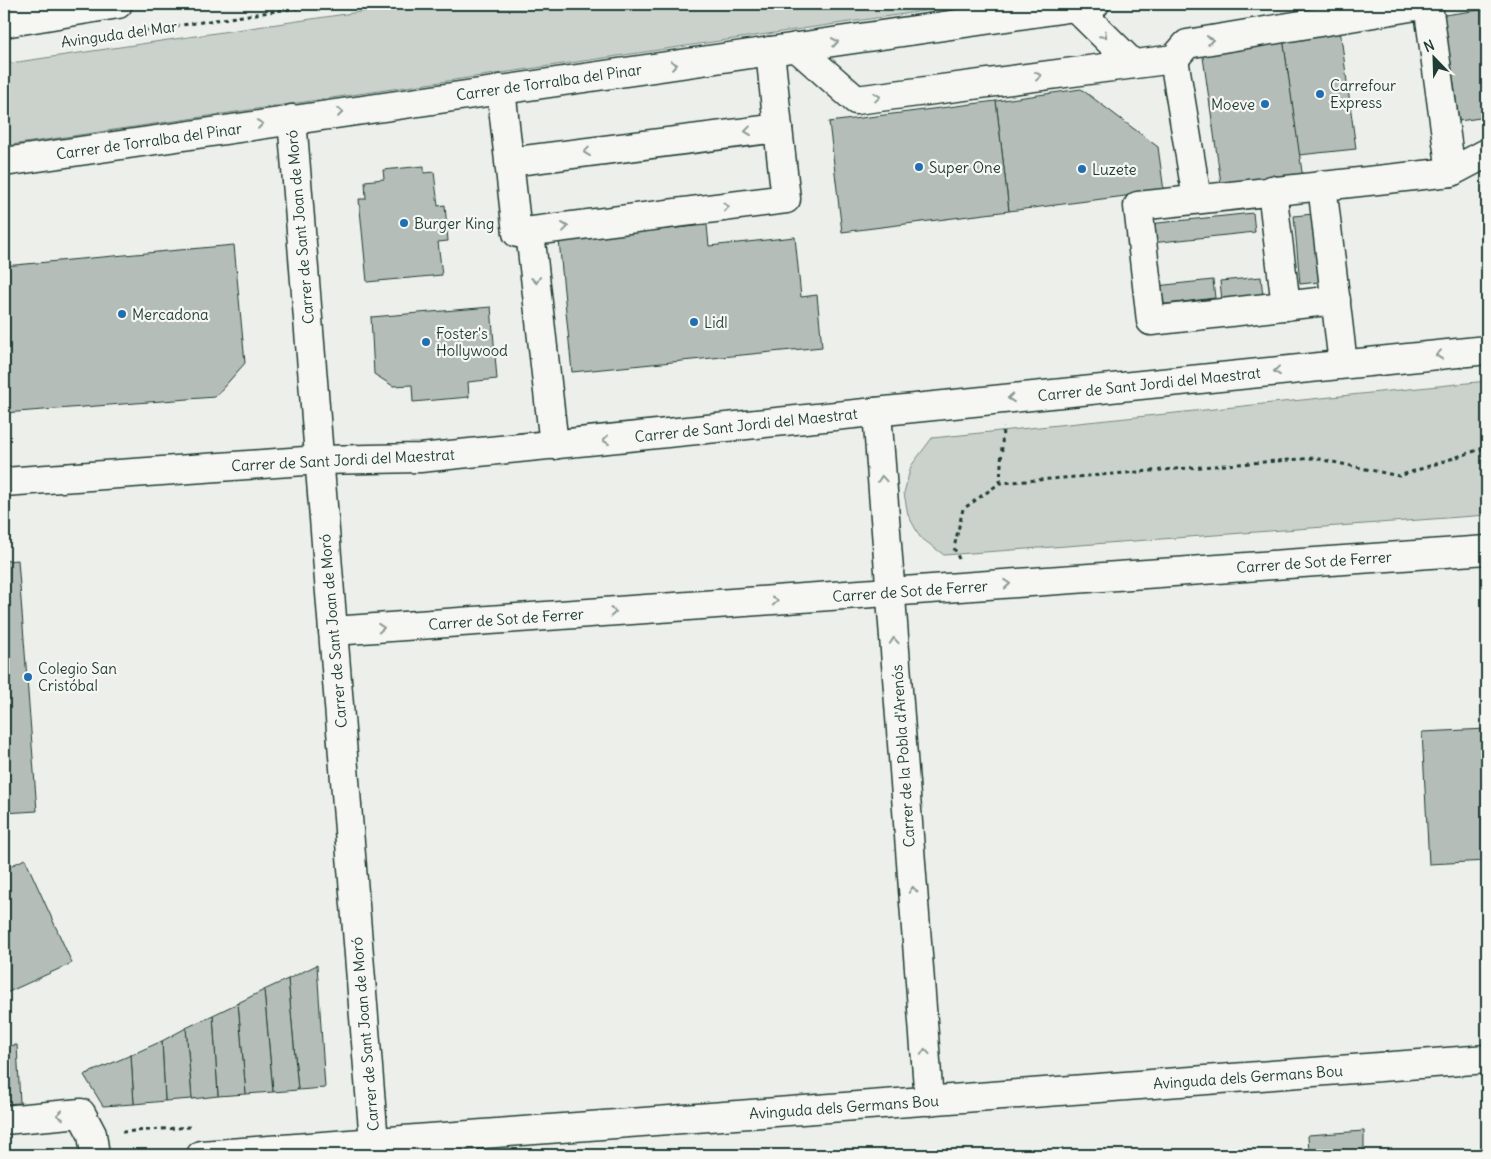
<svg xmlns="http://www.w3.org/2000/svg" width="1491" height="1159" viewBox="0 0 1491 1159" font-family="Delius,sans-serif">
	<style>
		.green { fill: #cbd2cc; stroke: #758880 }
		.building { fill: #b4bdb8; stroke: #1f3d34 }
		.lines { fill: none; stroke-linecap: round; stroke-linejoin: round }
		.minor-casing { stroke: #1f3d34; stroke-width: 31 }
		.major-casing { stroke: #1f3d34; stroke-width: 31 }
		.path { stroke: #1f3d34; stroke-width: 3; stroke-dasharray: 4 4; stroke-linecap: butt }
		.minor { stroke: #f6f6f2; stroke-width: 28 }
		.major { stroke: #f6f6f2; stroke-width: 28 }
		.oneway { stroke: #8a9a93 }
		.poi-dot { fill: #1f6fb2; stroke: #f6f6f2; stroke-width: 2 }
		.labels { text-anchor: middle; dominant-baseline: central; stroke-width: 4.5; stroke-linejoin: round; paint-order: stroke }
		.street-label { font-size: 15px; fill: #1f3d34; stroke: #f6f6f2 }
		.poi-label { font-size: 15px; fill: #1f3d34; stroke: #f6f6f2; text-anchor: start }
	</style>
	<rect width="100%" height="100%" fill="#edefea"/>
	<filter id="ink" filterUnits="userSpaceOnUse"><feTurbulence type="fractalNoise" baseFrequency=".02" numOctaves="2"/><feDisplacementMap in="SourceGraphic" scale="10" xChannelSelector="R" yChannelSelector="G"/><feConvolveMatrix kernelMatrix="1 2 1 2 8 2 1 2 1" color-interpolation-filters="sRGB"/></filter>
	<g filter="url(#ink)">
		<!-- green -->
		<g class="green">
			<path d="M414 4H972L4 146V64Z"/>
			<path d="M1487 381V515L944 555 920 537 908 515 904 493 911 466 932 438Z"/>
		</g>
		<!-- building -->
		<g class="building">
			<path d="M1487 9V117L1459 121 1444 15Z"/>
			<path d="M1340 29 1356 149 1299 155 1283 38Z"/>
			<path d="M1283 38 1303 179 1222 190 1202 50Z"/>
			<path d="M1081 89 1158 147 1164 191 1009 211 996 101Z"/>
			<path d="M996 101 1009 211 842 232 829 122Z"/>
			<path d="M424 166V173L434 172 438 206 445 205 448 241 438 242 442 275 367 282 359 199H366L365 181 384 179 383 170Z"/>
			<path d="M1253 213 1255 232 1151 243 1149 224Z"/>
			<path d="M1313 214 1319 282 1300 284 1294 216Z"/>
			<path d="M707 225 709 246 795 237 801 297 817 295 822 347 572 372 559 240Z"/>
			<path d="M234 245 245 363 215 397 4 413V266Z"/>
			<path d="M1261 277 1263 297 1222 301 1220 281Z"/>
			<path d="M1213 280 1215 298 1158 305 1156 286Z"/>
			<path d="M491 307 497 379 468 382 469 397 413 402 412 385 393 386 374 374 371 317Z"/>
			<path d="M18 560 37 811 4 813V561Z"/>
			<path d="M1487 729V861L1429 864 1422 732Z"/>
			<path d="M25 859 72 963 4 994V869Z"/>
			<path d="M317 965 325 1088 298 1090 288 979Z"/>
			<path d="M288 979 298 1090 273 1092 264 990Z"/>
			<path d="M264 990 273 1092 246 1094 238 1003Z"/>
			<path d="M238 1003 246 1094 218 1096 213 1015Z"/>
			<path d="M213 1015 218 1096 192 1099 186 1028Z"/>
			<path d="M186 1028 192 1099 165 1101 162 1041Z"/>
			<path d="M162 1041 165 1101 134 1104 131 1055Z"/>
			<path d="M17 1045 20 1103 4 1104V1046Z"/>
			<path d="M131 1055 134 1104 103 1106 84 1075Z"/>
			<path d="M1364 1131V1155H1309L1308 1135Z"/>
			<path d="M1487 1150V1155H1424V1154Z"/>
		</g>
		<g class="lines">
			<defs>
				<g id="minor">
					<path d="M1075 7 1133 64"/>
					<path d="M796 47 856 100 1174 59 1187 44 1428 4 1451 172"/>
					<path d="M770 51 778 128"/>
					<path d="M1174 59 1197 199"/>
					<path d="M501 89 517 233 786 199 778 128 509 162"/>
					<path d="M292 119 374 1142"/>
					<path d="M4 162 1095 4"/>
					<path d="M1322 185 1343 364"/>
					<path d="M1272 190 1286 306"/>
					<path d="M530 232 554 445"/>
					<path d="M1336 300 1151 321 1138 206 1451 172 1487 153"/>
					<path d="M877 412 929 1101"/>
					<path d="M4 482 319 460 420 458 1487 350"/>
					<path d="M333 631 1487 550"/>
					<path d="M4 1120 81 1113 92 1134 95 1155"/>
					<path d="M201 1155 1487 1059"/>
				</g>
				<path id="major" d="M4 23 118 4"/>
			</defs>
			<!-- minor casing -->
			<use href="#minor" class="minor-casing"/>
			<!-- major casing -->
			<use href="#major" class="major-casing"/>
			<!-- path -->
			<g class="path">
				<path d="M128 33 323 4"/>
				<path d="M1000 483 1003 427"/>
				<path d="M959 559 954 548 963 509 1000 483 1314 458 1399 476 1487 447"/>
				<path d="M122 1132 190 1127"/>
			</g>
			<!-- minor -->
			<use href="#minor" class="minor"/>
			<!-- major -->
			<use href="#major" class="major"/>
		</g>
		<!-- one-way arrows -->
		<defs><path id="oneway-chevron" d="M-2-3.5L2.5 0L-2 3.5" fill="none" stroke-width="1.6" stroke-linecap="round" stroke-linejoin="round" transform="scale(1.25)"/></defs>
		<g class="oneway">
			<use href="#oneway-chevron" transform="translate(1104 35) rotate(45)"/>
			<use href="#oneway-chevron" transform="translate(1210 40) rotate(-9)"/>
			<use href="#oneway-chevron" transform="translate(835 42) rotate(-8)"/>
			<use href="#oneway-chevron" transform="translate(674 65) rotate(-8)"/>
			<use href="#oneway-chevron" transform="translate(1038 76) rotate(-7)"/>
			<use href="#oneway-chevron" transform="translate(877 97) rotate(-7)"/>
			<use href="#oneway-chevron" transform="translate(340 112) rotate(-8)"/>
			<use href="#oneway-chevron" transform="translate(260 124) rotate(-8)"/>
			<use href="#oneway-chevron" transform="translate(748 131) rotate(173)"/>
			<use href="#oneway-chevron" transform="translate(587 152) rotate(173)"/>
			<use href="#oneway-chevron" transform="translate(726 207) rotate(-7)"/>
			<use href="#oneway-chevron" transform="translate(565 227) rotate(-7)"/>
			<use href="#oneway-chevron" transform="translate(536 280) rotate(84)"/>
			<use href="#oneway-chevron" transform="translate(1439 355) rotate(174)"/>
			<use href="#oneway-chevron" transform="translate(1277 371) rotate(174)"/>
			<use href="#oneway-chevron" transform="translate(1011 398) rotate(174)"/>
			<use href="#oneway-chevron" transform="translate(606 440) rotate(174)"/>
			<use href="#oneway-chevron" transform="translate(882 479) rotate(-94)"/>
			<use href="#oneway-chevron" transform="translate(1007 584) rotate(-4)"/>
			<use href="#oneway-chevron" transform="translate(775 601) rotate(-4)"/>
			<use href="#oneway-chevron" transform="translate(613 612) rotate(-4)"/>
			<use href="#oneway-chevron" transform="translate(381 628) rotate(-4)"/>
			<use href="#oneway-chevron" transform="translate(894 641) rotate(-94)"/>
			<use href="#oneway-chevron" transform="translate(913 890) rotate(-94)"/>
			<use href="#oneway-chevron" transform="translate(925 1052) rotate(-94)"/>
			<use href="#oneway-chevron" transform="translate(60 1115) rotate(175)"/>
		</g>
	</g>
	<!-- markers -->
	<g class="poi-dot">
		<circle cx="1320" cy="94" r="5"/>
		<circle cx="1265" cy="104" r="5"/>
		<circle cx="919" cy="167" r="5"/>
		<circle cx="1082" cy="169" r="5"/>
		<circle cx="404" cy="223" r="5"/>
		<circle cx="122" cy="314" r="5"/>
		<circle cx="694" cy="322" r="5"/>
		<circle cx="426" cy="342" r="5"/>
		<circle cx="28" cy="677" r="5"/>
	</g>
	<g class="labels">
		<!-- street labels -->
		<g class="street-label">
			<text transform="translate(119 34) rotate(-8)">Avinguda del Mar</text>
			<text transform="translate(549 82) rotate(-8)">Carrer de Torralba del Pinar</text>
			<text transform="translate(149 141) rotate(-8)">Carrer de Torralba del Pinar</text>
			<text transform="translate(300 227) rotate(-95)">Carrer de Sant Joan de Moró</text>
			<text transform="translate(1149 384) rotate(-6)">Carrer de Sant Jordi del Maestrat</text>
			<text transform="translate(746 425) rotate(-6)">Carrer de Sant Jordi del Maestrat</text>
			<text transform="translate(343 460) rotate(-3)">Carrer de Sant Jordi del Maestrat</text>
			<text transform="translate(1314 562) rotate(-4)">Carrer de Sot de Ferrer</text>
			<text transform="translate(910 591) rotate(-4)">Carrer de Sot de Ferrer</text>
			<text transform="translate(506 619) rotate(-4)">Carrer de Sot de Ferrer</text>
			<text transform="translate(333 631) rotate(-95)">Carrer de Sant Joan de Moró</text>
			<text transform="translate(903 756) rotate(-94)">Carrer de la Pobla d'Arenós</text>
			<text transform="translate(365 1034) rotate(-95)">Carrer de Sant Joan de Moró</text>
			<text transform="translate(1248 1077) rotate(-4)">Avinguda dels Germans Bou</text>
			<text transform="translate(844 1107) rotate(-4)">Avinguda dels Germans Bou</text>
		</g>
		<!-- poi labels -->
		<g class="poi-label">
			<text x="1330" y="85">Carrefour<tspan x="1330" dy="17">Express</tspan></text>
			<text x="1255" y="104" text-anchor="end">Moeve</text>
			<text x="929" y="167">Super One</text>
			<text x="1092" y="169">Luzete</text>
			<text x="414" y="223">Burger King</text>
			<text x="132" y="314">Mercadona</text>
			<text x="704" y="322">Lidl</text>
			<text x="436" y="333">Foster's<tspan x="436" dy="17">Hollywood</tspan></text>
			<text x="38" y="668">Colegio San<tspan x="38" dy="17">Cristóbal</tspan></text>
		</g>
	</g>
	<!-- margin -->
	<rect width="1491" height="1159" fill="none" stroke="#f6f6f2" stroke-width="20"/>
	<rect x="10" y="10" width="1471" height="1139" fill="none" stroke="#1f3d34" stroke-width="2" filter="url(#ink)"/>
	<!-- north arrow -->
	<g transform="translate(1434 58) rotate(337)" stroke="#f6f6f2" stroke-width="4" paint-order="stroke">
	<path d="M0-4L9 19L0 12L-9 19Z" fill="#1f3d34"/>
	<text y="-8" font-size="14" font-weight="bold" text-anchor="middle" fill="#1f3d34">N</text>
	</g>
</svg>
